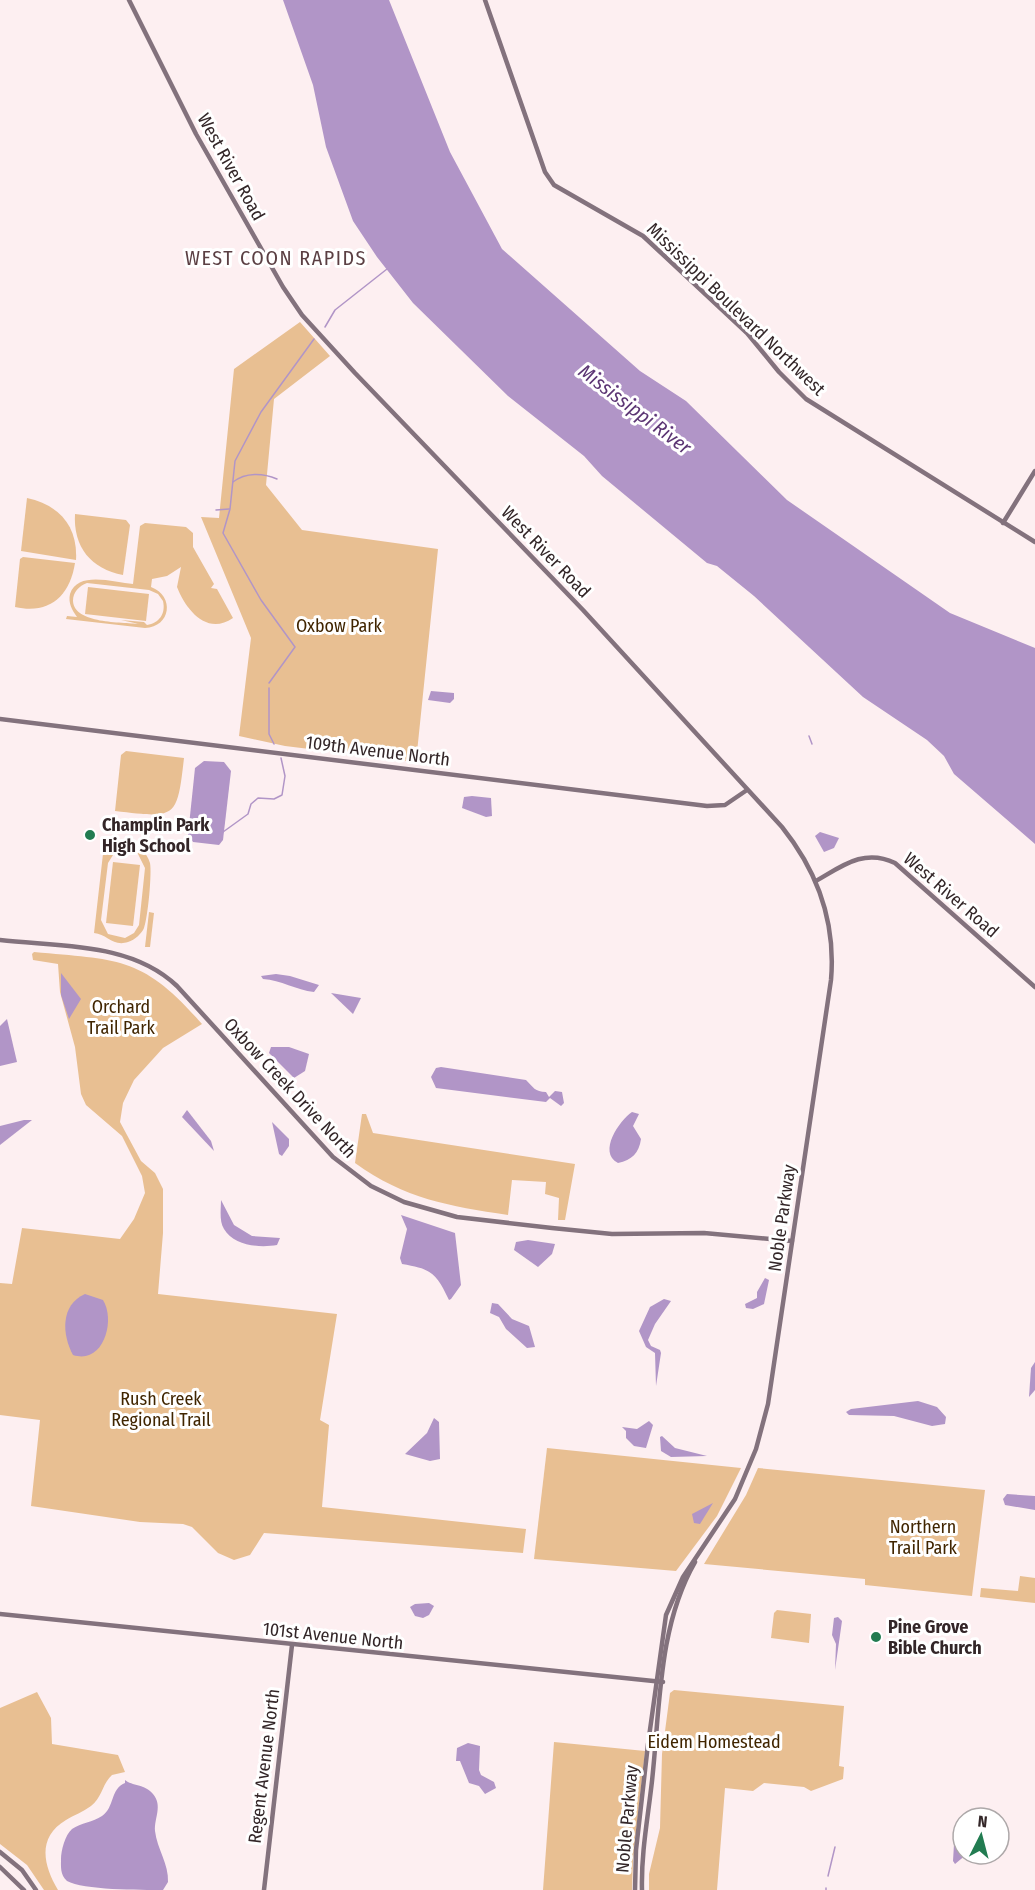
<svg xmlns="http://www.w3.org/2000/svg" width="1035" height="1890" viewBox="0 0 1035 1890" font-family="'Fira Sans Condensed',sans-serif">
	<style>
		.green { fill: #e8bf92; fill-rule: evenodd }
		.water { fill: #b195c7 }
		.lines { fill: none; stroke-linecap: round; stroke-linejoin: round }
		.stream { stroke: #b195c7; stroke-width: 1.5 }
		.secondary { stroke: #83727d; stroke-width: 4.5 }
		.poi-dot { fill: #227c51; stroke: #fff; stroke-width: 2 }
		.labels { text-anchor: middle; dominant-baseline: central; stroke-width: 6; stroke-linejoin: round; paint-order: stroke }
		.street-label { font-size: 18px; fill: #332628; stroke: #fff }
		.park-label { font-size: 18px; fill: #402500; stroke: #fff }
		.poi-label { font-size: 18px; font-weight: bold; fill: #332628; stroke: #fff; text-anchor: start }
		.neighbourhood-label { font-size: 20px; letter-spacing: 1.5px; fill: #5b3f43; stroke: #fff }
		.water-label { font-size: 20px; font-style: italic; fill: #5c3674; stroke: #fff }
	</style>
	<rect width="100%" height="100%" fill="#fdeff1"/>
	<!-- green -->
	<g class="green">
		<path d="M300 322 330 356 274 399 266 485 302 530 438 549 416 762 285 746 239 736 251 638 201 517 219 518 234 369Z"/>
		<path d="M27 498C59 505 78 526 76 560L21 551Z"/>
		<path d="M75 514 126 520 130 525 123 575C91 569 73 547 75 514Z"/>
		<path d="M145 523 186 527 193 533V547L214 584 211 588 217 589 233 618C207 636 186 610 177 587L181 567 167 576 152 579 151 587C175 596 171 627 145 628L66 619 67 616 77 617C72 610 68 603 70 594 78 570 115 583 133 584L140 526ZM87 583 149 590 158 594 163 601C166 614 159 623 147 625L144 622 121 620 139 624C122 622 74 624 73 601 73 592 79 586 87 583Z"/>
		<path d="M23 557 75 563C70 596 49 615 15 607L20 559Z"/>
		<path d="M88 587 149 594 146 621 85 614Z"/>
		<path d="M126 751 184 758C177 820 176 818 115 811L121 755Z"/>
		<path d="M104 845 109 846V851C123 841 145 844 150 863 152 873 148 917 144 928 142 933 135 940 128 942 113 947 107 934 94 933ZM121 851 138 854 145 868 139 925 134 933 125 938 108 934 101 920 108 863 113 855Z"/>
		<path d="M113 862 140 865 133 926 106 923Z"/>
		<path d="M149 912 154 913 150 947H145Z"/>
		<path d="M34 952C119 960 143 956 202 1024L163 1048 134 1080 123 1103 120 1122 141 1161 155 1173 163 1189V1233L158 1294 337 1314 320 1420 329 1425 322 1507 526 1529 523 1553 264 1533 250 1555 234 1560 218 1553 192 1527 183 1524 140 1522 31 1506 40 1420 0 1415V1283L12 1284 22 1228 120 1239 134 1219 145 1193 142 1176 122 1136 86 1105 81 1094 75 1047 60 992 58 964 33 960 32 954Z"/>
		<path d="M362 1114H366L373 1133 575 1164 565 1220H558L559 1198 545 1194 546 1182 512 1180 508 1215C449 1206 405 1199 355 1163Z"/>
		<path d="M547 1448 741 1468 717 1516 676 1571 534 1559Z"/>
		<path d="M758 1468 985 1490 972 1596 865 1585V1579L704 1564 746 1495Z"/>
		<path d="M1020 1576 1035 1578V1603L980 1597 981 1588 1018 1591Z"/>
		<path d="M777 1610 811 1614 809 1643 771 1638 774 1613Z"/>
		<path d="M674 1690 844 1706 839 1766 844 1767 843 1779 811 1791 804 1787 764 1783 753 1791 725 1788 717 1890H649V1874L660 1828 662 1754 670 1693Z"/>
		<path d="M37 1692 51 1718 52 1744 118 1755 125 1772 112 1775C102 1784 102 1798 91 1806 83 1812 74 1815 66 1820 37 1837 43 1865 58 1890H44L27 1865 0 1844V1708Z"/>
		<path d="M554 1742 645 1751 633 1860 632 1890H543Z"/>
	</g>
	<!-- water -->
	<g class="water">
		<path d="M283 0H389L450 152 502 249 640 371 686 401 787 500 950 613 1035 648V844L954 774 944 756 927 740 863 697 754 596 717 566 707 563 602 476 584 456 508 396 413 303 377 257 353 221 326 147 313 85Z"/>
		<path d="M431 691 454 693V699L450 703 428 700Z"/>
		<path d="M204 761 224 762 231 771 223 840 219 845 193 842 188 835 195 768Z"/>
		<path d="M472 796 491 798 492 816 486 817 462 808 464 797Z"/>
		<path d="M820 832 839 838 834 848 824 852 815 836Z"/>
		<path d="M61 973 81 999 69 1019 61 995Z"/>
		<path d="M276 974 290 976 319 985 314 992C296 990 281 980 263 979L261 976Z"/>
		<path d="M331 993 361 998 353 1014Z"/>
		<path d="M7 1019 17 1062 0 1066V1026Z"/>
		<path d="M271 1047H289L309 1054 305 1071 294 1078 269 1053Z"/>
		<path d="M441 1067 526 1080C533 1087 535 1092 546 1092L549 1097 555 1091 562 1092 564 1103 561 1106 550 1098 546 1102 436 1088 431 1077 436 1068Z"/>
		<path d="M187 1110 211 1141 214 1151 182 1117Z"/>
		<path d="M632 1112 639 1114 633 1126 641 1139C639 1153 632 1160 618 1163 597 1152 620 1120 632 1112Z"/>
		<path d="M24 1120H32L0 1145V1126Z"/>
		<path d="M272 1122 289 1139V1146L282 1156 279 1154Z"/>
		<path d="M221 1200 234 1225 252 1236 280 1238 277 1245C260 1248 234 1246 224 1229 219 1221 221 1209 221 1200Z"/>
		<path d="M401 1215 455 1233 461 1285 451 1299 449 1300C436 1273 432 1269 402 1264L400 1258 407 1229Z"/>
		<path d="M528 1240 555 1244 552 1254 538 1267 514 1250 516 1242Z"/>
		<path d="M765 1278 769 1280 764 1304 753 1309 746 1308 745 1304 757 1298V1292Z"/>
		<path d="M85 1294 103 1300C116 1321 103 1365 73 1355 62 1335 60 1305 85 1294Z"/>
		<path d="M664 1299 671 1301 655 1324 648 1340 651 1346 660 1350 661 1353 656 1386 655 1353 646 1347 639 1331 650 1307Z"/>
		<path d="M492 1303 498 1304 512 1319 529 1326 535 1347 527 1348 506 1329 499 1317 490 1313Z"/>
		<path d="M1035 1362V1390L1029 1397 1031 1368Z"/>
		<path d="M918 1401 937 1407 946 1417 945 1424 932 1426 894 1416 849 1415 846 1412 851 1409Z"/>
		<path d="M434 1418 439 1422 440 1459 430 1461 405 1454 427 1433Z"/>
		<path d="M649 1421 653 1425 646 1448 634 1446 626 1438V1431L622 1427 637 1429Z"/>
		<path d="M662 1436 675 1448 707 1456 671 1457 661 1451 660 1437Z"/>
		<path d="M1007 1494 1035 1496V1510L1005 1505 1003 1499Z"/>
		<path d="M713 1503 700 1524 694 1523 692 1514Z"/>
		<path d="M429 1603 434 1606 429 1615 423 1618 415 1616 410 1607 415 1604Z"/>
		<path d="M838 1617 842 1621 835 1670 836 1644 832 1635 834 1618Z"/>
		<path d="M468 1743 480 1746 479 1770 481 1775 494 1782 496 1788 485 1794 479 1786 469 1783 460 1761H456L457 1748Z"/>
		<path d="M125 1780C132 1786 145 1784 153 1794 163 1806 154 1818 155 1831 157 1849 169 1864 168 1882L163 1890C140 1890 83 1890 67 1881 60 1875 61 1866 61 1859 61 1851 65 1835 72 1829 81 1823 93 1822 102 1816 115 1807 110 1789 125 1783Z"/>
		<path d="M955 1827 963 1834V1854H967L955 1864 953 1861Z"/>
	</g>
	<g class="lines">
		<!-- stream -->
		<g class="stream">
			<path d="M325 327 335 310 387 269"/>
			<path d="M233 482C246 472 263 473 277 479"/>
			<path d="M216 510 229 509"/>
			<path d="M269 683 295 647 261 600 223 533 230 509 235 461 261 412 314 339"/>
			<path d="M269 688V734L274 744"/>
			<path d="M809 736 812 744"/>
			<path d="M223 832 248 814 251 804 258 798 274 799 282 795 285 776 281 758"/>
			<path d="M828 1876 835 1847"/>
			<path d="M826 1890V1888"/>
		</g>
		<!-- secondary -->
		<g class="secondary">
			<path d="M129 0 196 134 283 287 302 315 355 373 583 610 782 827C818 872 836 922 831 980L768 1404 756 1449 735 1499 683 1577 666 1615 648 1744 636 1850 635 1890"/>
			<path d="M485 0 545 172 554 185 643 236 747 333 779 372 806 399 1035 542"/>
			<path d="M1003 523 1035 471"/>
			<path d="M0 719 707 806 725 805 747 790"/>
			<path d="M816 881C842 866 864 848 895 863L1035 987"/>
			<path d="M0 940C60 947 131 942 177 986L333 1157 371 1186 404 1202 457 1217 552 1228 612 1234 704 1233 792 1241"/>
			<path d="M0 1614 663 1682"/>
			<path d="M0 1852 22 1870 36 1890"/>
			<path d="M0 1867 24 1890"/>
			<path d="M264 1890 292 1645"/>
			<path d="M642 1890C641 1853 648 1817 652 1781 660 1709 658 1626 695 1562"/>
		</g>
	</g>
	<!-- markers -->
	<g class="poi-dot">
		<circle cx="90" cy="835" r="6"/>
		<circle cx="876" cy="1637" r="6"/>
	</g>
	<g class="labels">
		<!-- street labels -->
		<g class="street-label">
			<text transform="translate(231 167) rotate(61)">West River Road</text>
			<text transform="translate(736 309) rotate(44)">Mississippi Boulevard Northwest</text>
			<text transform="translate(546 552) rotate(46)">West River Road</text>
			<text transform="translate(378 751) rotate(7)">109th Avenue North</text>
			<text transform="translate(951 895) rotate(41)">West River Road</text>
			<text transform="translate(290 1088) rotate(47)">Oxbow Creek Drive North</text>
			<text transform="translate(782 1218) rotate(-82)">Noble Parkway</text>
			<text transform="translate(333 1636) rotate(6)">101st Avenue North</text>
			<text transform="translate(264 1766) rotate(-83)">Regent Avenue North</text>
			<text transform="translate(627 1819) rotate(-85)">Noble Parkway</text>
		</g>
		<!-- park labels -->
		<g class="park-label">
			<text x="339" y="626">Oxbow Park</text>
			<text x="121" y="1007">Orchard<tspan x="121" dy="21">Trail Park</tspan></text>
			<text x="161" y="1399">Rush Creek<tspan x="161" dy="21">Regional Trail</tspan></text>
			<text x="923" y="1527">Northern<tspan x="923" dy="21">Trail Park</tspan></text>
			<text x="714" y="1742">Eidem Homestead</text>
		</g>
		<!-- poi labels -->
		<g class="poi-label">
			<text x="102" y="825">Champlin Park<tspan x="102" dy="21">High School</tspan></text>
			<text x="888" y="1627">Pine Grove<tspan x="888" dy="21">Bible Church</tspan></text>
		</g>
		<!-- neighbourhood labels -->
		<g class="neighbourhood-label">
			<text x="276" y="258">WEST COON RAPIDS</text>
		</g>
		<!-- water labels -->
		<g class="water-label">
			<text transform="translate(635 409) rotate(37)">Mississippi River</text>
		</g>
	</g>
	<!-- north arrow -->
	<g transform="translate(981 1836) rotate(6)"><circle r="28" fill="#ffffff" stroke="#ada8a9" stroke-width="1.5"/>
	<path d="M0-4.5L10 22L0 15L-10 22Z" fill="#227c51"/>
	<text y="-9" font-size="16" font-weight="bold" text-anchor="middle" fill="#332628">N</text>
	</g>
</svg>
